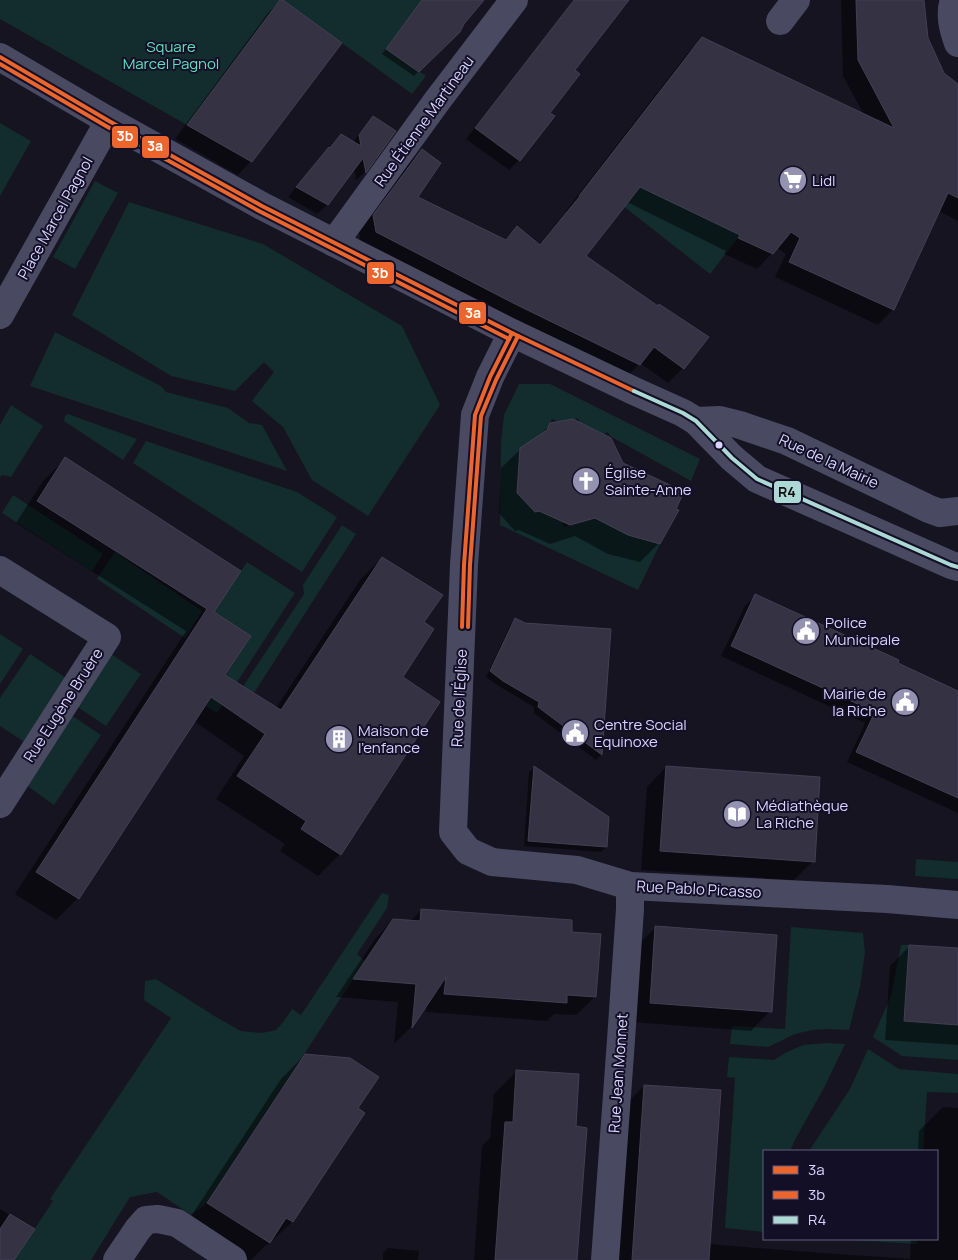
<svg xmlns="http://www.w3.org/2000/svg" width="958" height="1260" viewBox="0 0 958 1260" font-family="Manrope,sans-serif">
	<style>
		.green { fill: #132c2d }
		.shadow { fill: #0007 }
		.building { fill: #343243; stroke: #433f54 }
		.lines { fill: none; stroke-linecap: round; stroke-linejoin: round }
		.minor { stroke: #4a4962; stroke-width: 28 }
		.bus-1-casing { stroke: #130f26; stroke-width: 8 }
		.bus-2-casing { stroke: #130f26; stroke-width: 8 }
		.bus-3-casing { stroke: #130f26; stroke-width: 8 }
		.bus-1 { stroke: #ec652c; stroke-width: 4 }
		.bus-2 { stroke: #ec652c; stroke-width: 4 }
		.bus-3 { stroke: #add9d5; stroke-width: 4 }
		.bus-dot { fill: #d9d4ff; stroke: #130f26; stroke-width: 2 }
		.labels { text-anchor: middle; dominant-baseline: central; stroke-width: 4; stroke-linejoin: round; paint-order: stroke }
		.park-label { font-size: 15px; fill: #5fe0c0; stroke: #130f26 }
		.street-label { font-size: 15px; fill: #d9d4ff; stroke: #130f26 }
		.poi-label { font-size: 15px; fill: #d9d4ff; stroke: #130f26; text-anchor: start }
		.line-badge { stroke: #130f26; stroke-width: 2 }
		.badge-label { font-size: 14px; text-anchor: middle; font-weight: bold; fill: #fff }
		.pale-badge-label { font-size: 14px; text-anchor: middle; font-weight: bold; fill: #111 }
	</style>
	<rect width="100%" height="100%" fill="#161421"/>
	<!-- green -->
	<g class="green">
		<path d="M0 0H280L187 125 0 19Z"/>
		<path d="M283 0H423L387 49 426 76 412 94Z"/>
		<path d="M0 123 31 141 0 196Z"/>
		<path d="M601 167 740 235 710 274 590 180Z"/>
		<path d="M95 181 118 193 75 269 53 257Z"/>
		<path d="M129 202 263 244 402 326 440 405 368 516 312 480 283 427 252 401 274 372 264 362 235 391 171 376 72 315Z"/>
		<path d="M55 332 161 386 166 392 228 408 249 423 262 425 287 471 30 386Z"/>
		<path d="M519 384H550L700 459 691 481 610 436 608 432 604 434 580 423 578 418 575 419 577 422 555 424 557 421 552 419 542 440 532 446 530 442 526 444V473L517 493 521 495 535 512 539 511 562 521 564 527 568 526 566 521 575 502 660 544 638 590 500 525 501 442 504 415Z"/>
		<path d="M11 405 43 426 11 477 2 475 0 477V425Z"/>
		<path d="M68 414 137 439 123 460 64 421 65 416Z"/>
		<path d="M146 441 297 492 337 517 302 572 133 463Z"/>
		<path d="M13 495 103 554 92 571 2 513Z"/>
		<path d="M342 525 356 534 245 707 238 694 304 594 303 585Z"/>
		<path d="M115 552 202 611 185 638 97 579Z"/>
		<path d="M247 562 295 593 217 713 206 706 251 636 214 612Z"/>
		<path d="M0 634 23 649 0 684Z"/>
		<path d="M30 654 69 680 26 743 0 726V698Z"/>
		<path d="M111 654 141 674 106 726 76 706Z"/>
		<path d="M71 715 101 735 54 805 25 784Z"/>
		<path d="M916 859 958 862V879L915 876Z"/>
		<path d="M382 893 389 895 387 908 357 954 365 961 207 1203 191 1215 157 1192 130 1197 91 1260H14L53 1201 50 1199 171 1018 144 1000 145 981 156 979 216 1017 241 1031 262 1033 276 1030 284 1021 292 1009 301 1015Z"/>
		<path d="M791 927 863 933 865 953 860 987 849 1030 829 1029 812 1030 795 1034 768 1047 730 1044 732 1026 785 1029Z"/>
		<path d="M901 945H909L904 1021 958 1025V1060L902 1056 873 1037 891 996Z"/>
		<path d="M826 1043 845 1044 825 1086 796 1138 790 1151H764V1232L725 1228 735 1078 727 1077 729 1057 774 1060 785 1053 803 1045Z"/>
		<path d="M868 1049 899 1069 958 1074V1093L927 1092 923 1151H809L850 1089Z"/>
		<path d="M835 1239H917V1244Z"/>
	</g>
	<!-- shadow -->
	<g class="shadow">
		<path d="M281 0 341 44 251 161 238 175 175 139 268 13Z"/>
		<path d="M423 0H482L463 23 459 31 414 76 382 54Z"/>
		<path d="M574 0H628L573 70 519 160 509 170 466 139Z"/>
		<path d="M841 0H923L927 38 943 74 958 85V221L939 211 893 309 878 325 775 277 786 254 777 248 757 269 724 254 726 251 627 202 585 257 683 368 668 383 640 363 624 380 362 247 359 232 407 165 422 150 416 197 505 240 517 228 539 245 566 212H565L687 54 702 39 864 115 843 76Z"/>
		<path d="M373 118 394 132 365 172 356 180 354 169 327 205 317 214 288 197 319 159 342 136 353 142 364 128Z"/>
		<path d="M550 425 622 464 659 543 640 562 608 554 575 536 550 544 519 530 515 531 499 513 501 468 521 449 537 438Z"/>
		<path d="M65 459 213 613 224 675 276 708 360 580 382 558 422 623 401 678 340 854 318 876 280 851 285 844 216 799 244 756 194 721 78 898 56 920 15 894 186 631 16 523 43 481Z"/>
		<path d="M756 595 896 664 958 693V813L847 762 865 723 721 656 745 606Z"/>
		<path d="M515 620 525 625 609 630 601 755 596 760 534 713V707L497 685 486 677 510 625Z"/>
		<path d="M666 767 813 861 794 880 641 870 647 787Z"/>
		<path d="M534 768 606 847 601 852 524 846 529 772Z"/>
		<path d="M421 910 595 997 576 1015 554 1014 547 1021 426 1012 427 1002 411 1027 394 1044 398 1002 336 997 375 939 393 920 410 922Z"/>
		<path d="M655 928 770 1011 751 1031 631 1022 636 947Z"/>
		<path d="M909 947 958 949V1045L885 1040 890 966Z"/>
		<path d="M305 1055 356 1109 292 1222 268 1245 267 1244 251 1260H235L184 1227 281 1079Z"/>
		<path d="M517 1071 575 1128 576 1260H474L482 1146 490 1138 494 1094Z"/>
		<path d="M644 1086 709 1244 796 1251 910 1259 911 1239H937V1151H918L919 1131 943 1107 958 1108V1260H609L620 1110Z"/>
		<path d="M0 1209 33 1229 13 1260H0Z"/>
		<path d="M388 1248 419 1251 418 1260H383V1253Z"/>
	</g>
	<!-- building -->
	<g class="building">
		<path d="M280 0H283L342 43 252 162 187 125Z"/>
		<path d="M422 0H484L464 24 460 32 419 72 386 49Z"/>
		<path d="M574 0H629L575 70 580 74 550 113 555 116 520 161 475 128Z"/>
		<path d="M856 0H924L928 38 944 73 958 84V198L948 193 894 310 789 262 800 238 791 232 773 254 738 238 740 235 640 187 586 256 658 306 659 304 709 337 684 369 654 347 640 365 513 303 376 232 373 215 422 149 441 163 418 197 506 240 517 226 540 245 580 196H579L702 37 894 128 858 60Z"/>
		<path d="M373 116 396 131 366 173 363 158 328 205 296 187 329 147 330 148 341 134 361 146 359 135Z"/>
		<path d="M573 419 611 438 623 463 670 485 683 494 676 509 679 510 660 544 628 535 595 518 570 525 539 511 535 512 517 493 520 448 547 430 550 423Z"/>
		<path d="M65 457 241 571 214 612 251 636 225 675 281 710 382 557 443 595 424 622 434 629 403 677 440 702 341 855 301 829 306 821 237 776 265 734 211 697 79 899 36 872 207 609 37 501Z"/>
		<path d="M755 594 899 660 898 663 958 691V798L856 752 875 712 731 646Z"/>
		<path d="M515 618 525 623 611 629 602 755 538 707 539 702 503 681 490 671Z"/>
		<path d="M534 766 609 817 607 847 528 841Z"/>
		<path d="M666 766 820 777 815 862 660 851Z"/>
		<path d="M421 909 572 920V932L601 934 596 997 567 995V1003L444 994 446 977 412 1028 416 984 353 979 393 919 420 921Z"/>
		<path d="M655 926 777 935 772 1012 650 1003Z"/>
		<path d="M909 945 958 948V1025L904 1021Z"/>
		<path d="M305 1054 350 1058 379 1077 358 1108 365 1113 333 1161 293 1222 286 1218 270 1243 207 1203Z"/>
		<path d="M516 1070 579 1074 576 1126 587 1128 577 1260H495L505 1122H513Z"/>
		<path d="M644 1085 721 1090 709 1260H632Z"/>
		<path d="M10 1214 35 1229 14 1260H0V1229Z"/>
	</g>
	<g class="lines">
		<!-- minor -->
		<g class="minor">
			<path d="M954 0C949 14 953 29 958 43"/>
			<path d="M780 21 796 0"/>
			<path d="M0 57 109 121 262 206 512 333 634 391 683 413 696 421 732 458 757 479 951 565 958 567"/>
			<path d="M334 243 437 101 514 0"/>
			<path d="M0 315 109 121"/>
			<path d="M512 333 490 377 475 415 464 565 453 832 468 851 492 862 577 870 630 886 887 899 958 905"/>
			<path d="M696 421 720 420 740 425 787 441 929 509 940 513 958 511"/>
			<path d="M0 570 107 637 0 804"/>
			<path d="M117 1260 138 1229 146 1220 158 1219 177 1223 233 1260"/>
			<path d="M605 1260 621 1040 630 909V886"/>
		</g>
		<defs>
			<g id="bus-1">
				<path d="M0 57 109 121 262 206 512 333 634 391"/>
				<path d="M462 627 464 565 475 415 490 377 512 333"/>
			</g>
			<g id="bus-2">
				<path d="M0 64 106 126 259 211 509 339"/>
				<path d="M468 627 470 565 481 416 496 380 518 336"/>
			</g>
			<path id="bus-3" d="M634 391 683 413 696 421 732 458 757 479 951 565 958 567"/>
		</defs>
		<!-- bus-1 casing -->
		<use href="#bus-1" class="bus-1-casing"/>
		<!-- bus-2 casing -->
		<use href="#bus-2" class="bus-2-casing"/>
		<!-- bus-3 casing -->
		<use href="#bus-3" class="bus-3-casing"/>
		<!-- bus-1 -->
		<use href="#bus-1" class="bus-1"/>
		<!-- bus-2 -->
		<use href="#bus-2" class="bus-2"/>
		<!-- bus-3 -->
		<use href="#bus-3" class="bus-3"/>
	</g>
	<!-- icons -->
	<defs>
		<symbol id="supermarket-disc" viewBox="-11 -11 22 22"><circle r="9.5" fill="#9591b1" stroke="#130f26"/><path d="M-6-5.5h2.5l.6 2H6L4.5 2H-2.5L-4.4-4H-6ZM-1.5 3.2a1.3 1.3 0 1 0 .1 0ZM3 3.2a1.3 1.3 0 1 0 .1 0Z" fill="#fff"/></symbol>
		<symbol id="church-disc" viewBox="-11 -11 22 22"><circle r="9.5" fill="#9591b1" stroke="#130f26"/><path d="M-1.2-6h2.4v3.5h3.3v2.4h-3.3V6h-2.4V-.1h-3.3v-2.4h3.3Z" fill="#fff"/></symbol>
		<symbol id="civic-disc" viewBox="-11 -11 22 22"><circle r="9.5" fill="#9591b1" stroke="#130f26"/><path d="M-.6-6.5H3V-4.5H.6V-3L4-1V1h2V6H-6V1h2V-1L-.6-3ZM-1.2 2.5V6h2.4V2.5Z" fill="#fff"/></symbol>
		<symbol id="building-disc" viewBox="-11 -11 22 22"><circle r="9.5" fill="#9591b1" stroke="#130f26"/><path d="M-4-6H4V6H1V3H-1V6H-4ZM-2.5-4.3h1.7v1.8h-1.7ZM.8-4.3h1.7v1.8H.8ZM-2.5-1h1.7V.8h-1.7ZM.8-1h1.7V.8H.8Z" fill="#fff"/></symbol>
		<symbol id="library-disc" viewBox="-11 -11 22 22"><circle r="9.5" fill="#9591b1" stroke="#130f26"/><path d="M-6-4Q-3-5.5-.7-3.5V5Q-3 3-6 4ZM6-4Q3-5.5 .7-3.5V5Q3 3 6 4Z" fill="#fff"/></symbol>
	</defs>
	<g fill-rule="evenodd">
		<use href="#supermarket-disc" x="777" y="164" width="32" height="32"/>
		<use href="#church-disc" x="570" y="465" width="32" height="32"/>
		<use href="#civic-disc" x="790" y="615" width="32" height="32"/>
		<use href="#civic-disc" x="889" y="686" width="32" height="32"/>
		<use href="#civic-disc" x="559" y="717" width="32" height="32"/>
		<use href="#building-disc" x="323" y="723" width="32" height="32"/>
		<use href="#library-disc" x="721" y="798" width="32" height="32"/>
	</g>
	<!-- markers -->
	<circle class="bus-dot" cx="719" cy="445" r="4.5"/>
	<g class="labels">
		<!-- park labels -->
		<g class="park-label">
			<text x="171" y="46">Square<tspan x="171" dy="17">Marcel Pagnol</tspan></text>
		</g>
		<!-- street labels -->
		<g class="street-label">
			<text transform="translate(424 121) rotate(-54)">Rue Étienne Martineau</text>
			<text transform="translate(55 218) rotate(-61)">Place Marcel Pagnol</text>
			<text transform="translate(829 461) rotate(25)">Rue de la Mairie</text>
			<text transform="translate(459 698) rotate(-87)">Rue de l'Église</text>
			<text transform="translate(63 705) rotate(-57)">Rue Eugène Bruère</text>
			<text transform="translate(699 889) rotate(3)">Rue Pablo Picasso</text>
			<text transform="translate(618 1073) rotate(-86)">Rue Jean Monnet</text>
		</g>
		<!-- poi labels -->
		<g class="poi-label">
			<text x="812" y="180">Lidl</text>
			<text x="605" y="472">Église<tspan x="605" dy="17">Sainte-Anne</tspan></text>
			<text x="825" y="622">Police<tspan x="825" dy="17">Municipale</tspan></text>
			<text x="886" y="693" text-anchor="end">Mairie de<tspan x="886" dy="17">la Riche</tspan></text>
			<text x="594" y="724">Centre Social<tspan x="594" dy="17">Equinoxe</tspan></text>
			<text x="358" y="730">Maison de<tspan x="358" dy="17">l'enfance</tspan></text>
			<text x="756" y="805">Médiathèque<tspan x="756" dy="17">La Riche</tspan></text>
		</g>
	</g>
	<g class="line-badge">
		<rect x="111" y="125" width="28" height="24" rx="5" fill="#ec652c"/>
		<rect x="141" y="135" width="29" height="24" rx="5" fill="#ec652c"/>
		<rect x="366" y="261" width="29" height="24" rx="5" fill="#ec652c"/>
		<rect x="458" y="301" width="29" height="24" rx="5" fill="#ec652c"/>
		<rect x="773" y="480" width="29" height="24" rx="5" fill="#add9d5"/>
	</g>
	<g class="badge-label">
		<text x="125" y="141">3b</text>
		<text x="155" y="151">3a</text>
		<text x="380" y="278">3b</text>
		<text x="473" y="318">3a</text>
	</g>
	<g class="pale-badge-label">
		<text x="787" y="497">R4</text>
	</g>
	<!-- legend -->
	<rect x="763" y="1150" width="175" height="90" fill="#130f26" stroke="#625e7d"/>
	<rect x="773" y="1166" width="25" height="8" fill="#ec652c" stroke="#625e7d"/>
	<text x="808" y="1175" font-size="15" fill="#d9d4ff">3a</text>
	<rect x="773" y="1191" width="25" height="8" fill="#ec652c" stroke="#625e7d"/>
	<text x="808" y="1200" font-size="15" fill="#d9d4ff">3b</text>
	<rect x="773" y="1216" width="25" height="8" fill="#add9d5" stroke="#625e7d"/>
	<text x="808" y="1225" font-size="15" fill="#d9d4ff">R4</text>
</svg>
